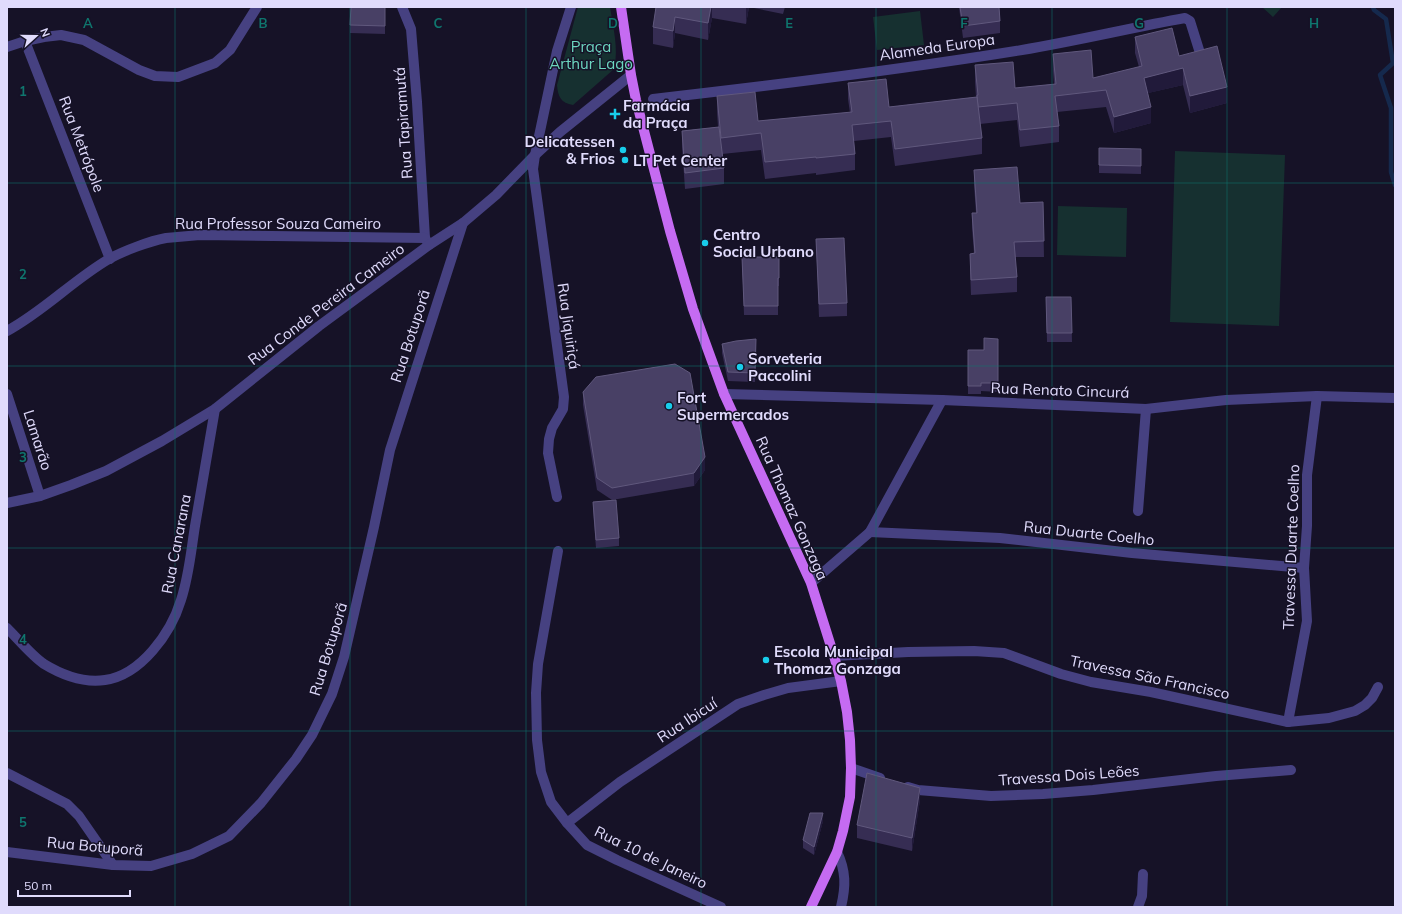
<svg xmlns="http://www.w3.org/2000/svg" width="1402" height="914" viewBox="0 0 1402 914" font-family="Mulish,sans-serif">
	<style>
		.green { fill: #163030 }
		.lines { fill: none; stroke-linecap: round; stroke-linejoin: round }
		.stream { stroke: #15294d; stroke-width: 4.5 }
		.minor { stroke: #464181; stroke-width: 10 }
		.major { stroke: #c56bf2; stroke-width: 10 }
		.wall { fill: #362d53 }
		.shaded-wall { fill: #211a3a }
		.building { fill: #484065; stroke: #60587d }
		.grid { fill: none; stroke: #0f766e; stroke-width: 1; stroke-opacity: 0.55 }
		.poi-dot { fill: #18cdeb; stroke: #161227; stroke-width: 1.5 }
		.labels { text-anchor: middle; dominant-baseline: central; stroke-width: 3; stroke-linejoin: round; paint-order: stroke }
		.park-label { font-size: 15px; fill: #6cd6c0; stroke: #161227 }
		.street-label { font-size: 15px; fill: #e0dbfc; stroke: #161227 }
		.poi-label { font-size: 15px; font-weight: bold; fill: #e0dbfc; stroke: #161227; text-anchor: start }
		.grid-label { font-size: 13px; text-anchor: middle; font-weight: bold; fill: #0f766e; stroke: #161227; stroke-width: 3; stroke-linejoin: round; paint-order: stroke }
	</style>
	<rect width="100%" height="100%" fill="#161227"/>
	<!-- green -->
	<g class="green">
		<path d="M578 7H610C613 27 619 49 614 69L573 105C561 103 558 97 557 85Z"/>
		<path d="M1262 7H1282L1273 17Z"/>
		<path d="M920 11 924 45 877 50 873 17Z"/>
		<path d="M1175 151 1285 155 1279 326 1170 322Z"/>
		<path d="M1058 206 1127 208 1126 257 1057 255Z"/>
	</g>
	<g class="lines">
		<!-- stream -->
		<path class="stream" d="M1373 7 1374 10 1386 19 1393 63 1380 75 1391 108V172L1395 185"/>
		<!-- minor -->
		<g class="minor">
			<path d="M402 7 411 29 417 102 425 238"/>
			<path d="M25 41 110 259"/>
			<path d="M7 47 25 41 44 37 61 35 84 40 139 70 155 76 178 77 215 63 230 50 257 7"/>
			<path d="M653 99C776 85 899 70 1022 50 1076 41 1130 28 1185 18L1190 21 1200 53"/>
			<path d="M7 331C44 311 73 280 109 259 123 251 150 241 166 238 177 237 189 236 200 235L425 238 429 245"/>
			<path d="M7 394 40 496"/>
			<path d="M724 394 942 400 1146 409 1226 400 1317 396 1395 398"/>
			<path d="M557 497 548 453 549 439 552 428 563 409 564 397 533 169 535 155 557 51 571 7"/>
			<path d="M7 503 40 496 71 485 106 471 162 441 215 409 319 326 429 245 463 223 496 195 535 155 560 132 631 75"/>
			<path d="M1138 511 1146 409"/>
			<path d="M870 532 1000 538 1132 553 1304 568"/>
			<path d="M558 551 538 664 536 693 537 740 541 772 551 802 567 823 587 845 617 860 721 907"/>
			<path d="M811 583 870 532 942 400"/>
			<path d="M7 628C18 639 32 656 44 664 62 675 84 683 105 680 141 675 171 633 181 600 189 576 191 551 195 526 202 487 208 448 215 409"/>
			<path d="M834 656 908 652 974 651 1004 653 1061 674 1091 682 1151 692 1288 722 1329 718 1355 711 1365 705 1372 698 1378 687"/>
			<path d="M1288 722 1307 621 1304 568 1307 526V475L1317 396"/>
			<path d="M851 768 880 778"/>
			<path d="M7 773 67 804 79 816 113 865"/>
			<path d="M908 787 918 790 991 796 1043 794 1093 790 1216 776 1291 770"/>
			<path d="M567 823 620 782 738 704 764 695 788 688 841 681"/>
			<path d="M7 852 113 865 151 866 192 854 229 836 261 803 296 759 312 735 332 694 344 657 374 527 390 450 463 223"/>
			<path d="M837 852C846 871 846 886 841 907"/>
			<path d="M1138 907 1142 896 1143 874"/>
		</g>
		<!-- major -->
		<path class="major" d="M621 7 631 75 636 100 670 231 693 309 724 394 811 583 834 656 841 681 847 712 850 740 851 768 850 797 843 831 837 852 811 907"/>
	</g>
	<!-- wall -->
	<g class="wall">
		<path d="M351 7H385V34L350 33Z"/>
		<path d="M656 7H785L783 14 749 7 746 24 712 18 708 40 675 33 673 48 653 44V27Z"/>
		<path d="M959 7H999L1000 21V33L963 38Z"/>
		<path d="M1135 37 1179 56 1227 103 1190 113 1183 85 1148 93 1151 123 1114 133 1106 107 1057 112 1059 126V142L1020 147 1017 120 980 124 982 138V154L895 166 891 137 854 141 855 154V170L816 175V173L765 179 761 150 722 154 724 168V184L685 189 682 147V131L718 127 717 112V96L758 121 850 113 848 99V83L889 107 976 97 975 82V65L1015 88 1054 84 1053 71V54L1093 78 1139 67 1135 53Z"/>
		<path d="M1099 148 1141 149V174L1099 173Z"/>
		<path d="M974 170 1020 203 1043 202 1044 257H1015L1017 277V292L971 295 970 269V254L974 253 972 228V213H976L974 185Z"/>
		<path d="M816 239 847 303V316L819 317Z"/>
		<path d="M742 257H779V286H778V315H744Z"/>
		<path d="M1046 297H1071L1072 342H1047Z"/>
		<path d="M756 339 755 382 728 381 722 353V344Z"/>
		<path d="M998 339V392L981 391V394H968V350H984Z"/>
		<path d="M583 392 705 470 694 486 612 500 597 490 583 405Z"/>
		<path d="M593 502 619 538V546L596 548 593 510Z"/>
		<path d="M920 800 912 851 857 838V825Z"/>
		<path d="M823 821 814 855 803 848V840Z"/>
	</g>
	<!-- shaded-wall -->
	<g class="shaded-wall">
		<path d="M711 7H712V18L708 40V23Z"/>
		<path d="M746 7H749L746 24Z"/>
		<path d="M675 17V33L673 48V31Z"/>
		<path d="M1183 68V85L1144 94V78Z"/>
		<path d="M1227 87V103L1190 113V96Z"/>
		<path d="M1151 107V123L1114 133V117Z"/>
		<path d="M705 457V470L694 486V473Z"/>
		<path d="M920 788V800L912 851V838Z"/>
		<path d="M823 813V821L814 855V847Z"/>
	</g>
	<!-- building -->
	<g class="building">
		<path d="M351 7H385V26L350 25Z"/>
		<path d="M656 7H711L708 23 675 17 673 31 653 27Z"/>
		<path d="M960 7H999L1000 21 963 26Z"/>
		<path d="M1172 28 1179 56 1217 46 1227 87 1190 96 1183 68 1144 78 1151 107 1114 117 1106 90 1055 96 1059 126 1020 130 1017 103 978 107 977 95H978L975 65 1013 62 1015 88 1056 84 1053 54 1091 50 1093 78 1142 66 1135 37Z"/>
		<path d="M886 79 889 107 977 97 982 138 895 149 891 121 852 125 855 154 816 158V157L765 162 761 133 721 138 717 96 755 92 758 121 852 112 848 83Z"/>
		<path d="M719 127 724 168 685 173 682 131Z"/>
		<path d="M1099 148 1141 149V166L1099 165Z"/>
		<path d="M1017 167 1020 203 1043 202 1044 241 1014 242 1017 277 971 280 970 254 975 253 972 213H977L974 170Z"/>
		<path d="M844 238 847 303 819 304 816 239Z"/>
		<path d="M742 257H779V278H778V306H744Z"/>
		<path d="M1046 297H1071L1072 333H1047Z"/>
		<path d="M984 338 998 339V383H981V386H968V350H984Z"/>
		<path d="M756 339 755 373 728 372 722 344 736 341Z"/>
		<path d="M675 364 690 373 705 457 694 473 612 488 597 478 583 392 596 377Z"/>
		<path d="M616 500 619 538 596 540 593 502Z"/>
		<path d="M867 773 920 788 912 838 857 825Z"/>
		<path d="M810 813H823L814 847 803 840Z"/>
	</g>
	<!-- grid -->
	<path class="grid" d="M175 7V907M350 7V907M526 7V907M701 7V907M876 7V907M1052 7V907M1227 7V907M7 183H1395M7 366H1395M7 548H1395M7 731H1395"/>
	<!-- markers -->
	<g class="poi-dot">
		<path d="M613 108h4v4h4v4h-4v4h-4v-4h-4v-4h4z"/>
		<circle cx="623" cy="150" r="4"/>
		<circle cx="625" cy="160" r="4"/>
		<circle cx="705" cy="243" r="4"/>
		<circle cx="740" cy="367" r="4"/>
		<circle cx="669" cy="406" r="4"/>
		<circle cx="766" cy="660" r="4"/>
	</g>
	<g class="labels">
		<!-- park labels -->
		<g class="park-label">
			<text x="591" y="46">Praça<tspan x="591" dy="17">Arthur Lago</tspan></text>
		</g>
		<!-- street labels -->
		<g class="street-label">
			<text transform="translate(937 47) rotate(-8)">Alameda Europa</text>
			<text transform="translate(403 123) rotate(-94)">Rua Tapiramutá</text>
			<text transform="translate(82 144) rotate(69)">Rua Metrópole</text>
			<text x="278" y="223">Rua Professor Souza Cameiro</text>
			<text transform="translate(326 304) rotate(-37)">Rua Conde Pereira Cameiro</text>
			<text transform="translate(569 326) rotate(82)">Rua Jiquiriçá</text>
			<text transform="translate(410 336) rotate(-72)">Rua Botuporã</text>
			<text transform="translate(1060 390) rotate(2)">Rua Renato Cincurá</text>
			<text transform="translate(38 440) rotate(72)">Lamarão</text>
			<text transform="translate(792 508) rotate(66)">Rua Thomaz Gonzaga</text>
			<text transform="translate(1089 533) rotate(6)">Rua Duarte Coelho</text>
			<text transform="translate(176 544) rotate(-79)">Rua Canarana</text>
			<text transform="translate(1291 547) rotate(-88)">Travessa Duarte Coelho</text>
			<text transform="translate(328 649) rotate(-73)">Rua Botuporã</text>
			<text transform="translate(1150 677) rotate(12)">Travessa São Francisco</text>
			<text transform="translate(687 720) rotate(-33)">Rua Ibicuí</text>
			<text transform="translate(1069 775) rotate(-4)">Travessa Dois Leões</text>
			<text transform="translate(95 846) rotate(5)">Rua Botuporã</text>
			<text transform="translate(651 857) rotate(26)">Rua 10 de Janeiro</text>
		</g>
		<!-- poi labels -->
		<g class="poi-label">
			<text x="623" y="105">Farmácia<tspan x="623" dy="17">da Praça</tspan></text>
			<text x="615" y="141" text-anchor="end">Delicatessen<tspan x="615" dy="17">&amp; Frios</tspan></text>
			<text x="633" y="160">LT Pet Center</text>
			<text x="713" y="234">Centro<tspan x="713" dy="17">Social Urbano</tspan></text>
			<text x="748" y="358">Sorveteria<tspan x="748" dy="17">Paccolini</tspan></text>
			<text x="677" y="397">Fort<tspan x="677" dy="17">Supermercados</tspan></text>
			<text x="774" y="651">Escola Municipal<tspan x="774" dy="17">Thomaz Gonzaga</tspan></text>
		</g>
	</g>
	<g class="grid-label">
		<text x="88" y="28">A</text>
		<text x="263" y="28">B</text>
		<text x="438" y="28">C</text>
		<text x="613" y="28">D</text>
		<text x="789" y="28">E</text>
		<text x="964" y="28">F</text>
		<text x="1139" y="28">G</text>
		<text x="1314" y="28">H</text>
		<text x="23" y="96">1</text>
		<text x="23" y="279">2</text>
		<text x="23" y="462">3</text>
		<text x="23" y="644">4</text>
		<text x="23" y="827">5</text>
	</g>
	<!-- border -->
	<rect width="1402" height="914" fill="none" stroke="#e0dbfc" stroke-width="16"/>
	<!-- north arrow -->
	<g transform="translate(36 36) rotate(69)" stroke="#161227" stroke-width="3" paint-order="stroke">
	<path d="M0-3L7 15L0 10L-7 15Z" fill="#e0dbfc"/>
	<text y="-6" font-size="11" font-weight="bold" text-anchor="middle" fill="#e0dbfc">N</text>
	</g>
	<!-- scale -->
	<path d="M18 890v6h112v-6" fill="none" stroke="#e0dbfc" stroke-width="2"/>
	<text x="24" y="890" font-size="12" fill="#e0dbfc" stroke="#161227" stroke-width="3" paint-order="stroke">50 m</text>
</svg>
